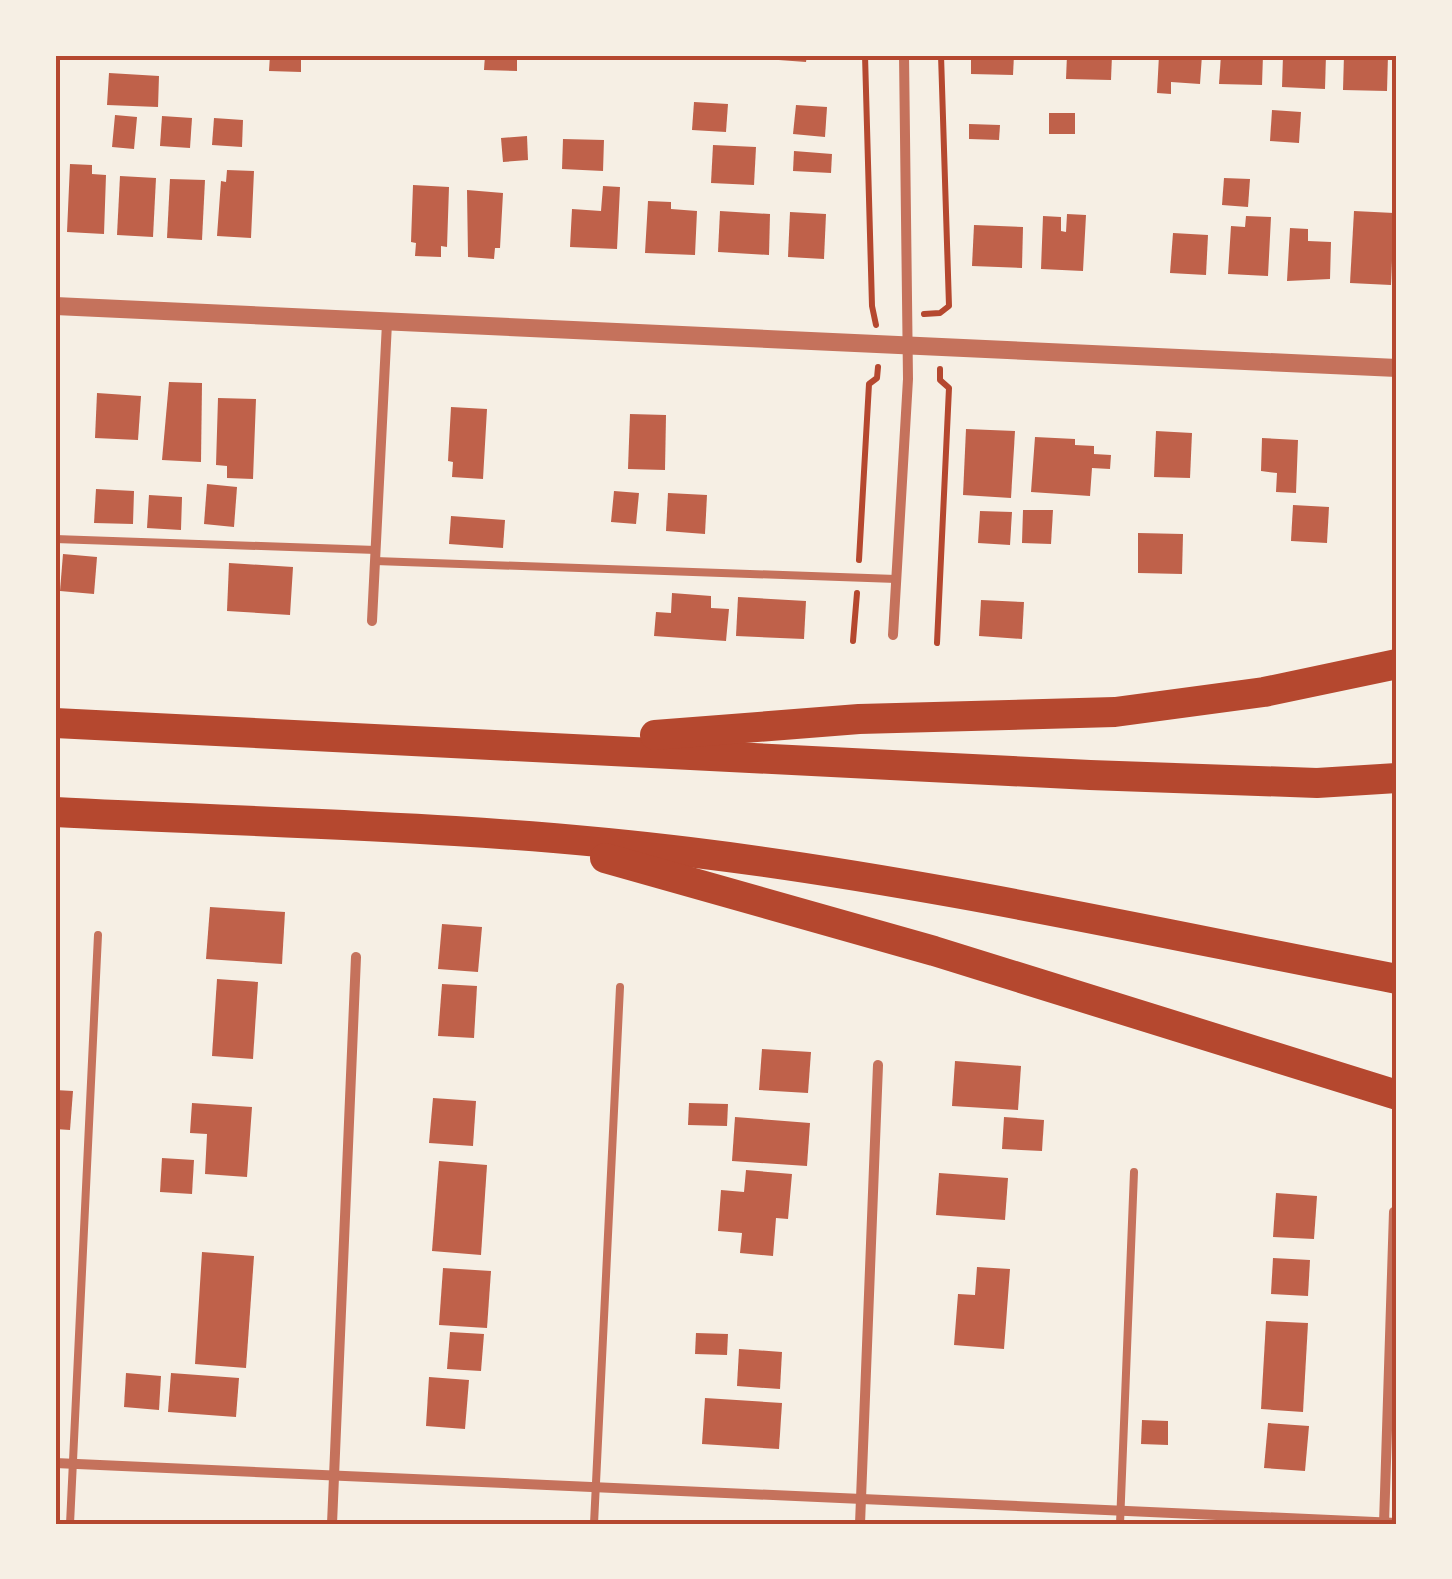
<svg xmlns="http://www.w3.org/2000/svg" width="1452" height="1579" viewBox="0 0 1452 1579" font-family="'Noto Sans',sans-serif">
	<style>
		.building { fill: #bf614a }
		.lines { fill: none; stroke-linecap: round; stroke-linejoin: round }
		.path { stroke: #b5482f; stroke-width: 6 }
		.service { stroke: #c5725c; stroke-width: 8 }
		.minor { stroke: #c5725c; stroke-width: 10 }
		.tertiary { stroke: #c5725c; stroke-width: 18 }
		.motorway { stroke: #b5482f; stroke-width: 30 }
		.neatline { fill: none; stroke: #b5482f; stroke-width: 4 }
	</style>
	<rect width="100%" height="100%" fill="#f6efe4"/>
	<!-- building -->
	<g class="building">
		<path d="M270 55H301V72L269 71Z"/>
		<path d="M485 55H517V71L484 70Z"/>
		<path d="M765 55H807L806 62 765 59Z"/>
		<path d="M971 55H1014L1013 75 971 74Z"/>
		<path d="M1067 55H1112L1111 80 1066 79Z"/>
		<path d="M1159 55H1202L1200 84 1171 82V94L1157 93Z"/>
		<path d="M1221 55H1263L1262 85 1219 84Z"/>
		<path d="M1283 55H1326L1325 89 1282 87Z"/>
		<path d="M1344 55H1388L1387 91 1343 90Z"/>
		<path d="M109 73 159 76 158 107 107 105Z"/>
		<path d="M694 102 728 104 726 132 692 130Z"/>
		<path d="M796 105 827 107 825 137 793 134Z"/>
		<path d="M1272 110 1301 112 1299 143 1270 141Z"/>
		<rect x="1049" y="113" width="26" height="21"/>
		<path d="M115 115 137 117 134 149 112 147Z"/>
		<path d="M162 116 192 118 190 148 160 146Z"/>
		<path d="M214 118 243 120 242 147 212 145Z"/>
		<path d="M969 124 1000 125 999 140 969 139Z"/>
		<path d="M527 136 528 160 503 162 501 138Z"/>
		<path d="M563 139 604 140 603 171 562 169Z"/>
		<path d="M713 145 756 147 754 185 711 183Z"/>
		<path d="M794 151 832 154 831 173 793 171Z"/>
		<path d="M70 164 92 165V174L106 175 104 234 67 232Z"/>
		<path d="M227 170 254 171 251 238 217 236 221 181 226 182Z"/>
		<path d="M120 176 156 178 153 237 117 235Z"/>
		<path d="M1224 178 1250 179 1248 207 1222 205Z"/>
		<path d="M170 179 205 180 202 240 167 238Z"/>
		<path d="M413 185 449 187 447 247 441 246V257L415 256 416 243 411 242Z"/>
		<path d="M603 186 620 187 617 249 570 247 572 209 601 211Z"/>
		<path d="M467 190 503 193 500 248H495L494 259 468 257Z"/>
		<path d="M648 201 671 202V209L697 211 695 255 645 253Z"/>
		<path d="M720 211 770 214 769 255 718 252Z"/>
		<path d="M1354 211 1394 213 1391 285 1350 283Z"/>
		<path d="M790 212 826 214 824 259 788 257Z"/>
		<path d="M1067 214 1086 215 1083 271 1041 269 1043 216 1061 217V231L1066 232Z"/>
		<path d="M1246 216 1271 217 1268 276 1228 274 1231 226 1245 227Z"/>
		<path d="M974 225 1023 227 1022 268 972 266Z"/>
		<path d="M1290 228 1308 229V241L1331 242 1330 279 1287 281Z"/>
		<path d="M1173 233 1208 235 1206 275 1170 273Z"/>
		<path d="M169 382 202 383 201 462 162 460Z"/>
		<path d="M97 393 141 396 138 440 95 438Z"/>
		<path d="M218 398 256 399 253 479 227 478V466L216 465Z"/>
		<path d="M451 407 487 409 483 479 452 477 453 462 448 461Z"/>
		<path d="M630 414 666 415 665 470 628 469Z"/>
		<path d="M966 429 1015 431 1011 498 963 495Z"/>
		<path d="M1156 431 1192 433 1190 478 1154 477Z"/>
		<path d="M1035 437 1075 439V445L1094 446V454L1111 455 1110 469 1092 468 1090 496 1031 492Z"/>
		<path d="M1262 438 1298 440 1296 493 1276 492 1277 473 1261 471Z"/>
		<path d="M207 484 237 487 234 527 204 524Z"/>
		<path d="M96 489 134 491 133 524 94 523Z"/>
		<path d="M614 491 639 493 636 524 611 522Z"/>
		<path d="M668 493 707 495 705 534 666 531Z"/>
		<path d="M149 495 182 497 181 530 147 528Z"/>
		<path d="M1293 505 1329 507 1327 543 1291 541Z"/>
		<path d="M1023 510H1053L1051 544 1022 543Z"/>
		<path d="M980 511 1012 512 1010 545 978 543Z"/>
		<path d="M451 516 505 520 503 548 449 544Z"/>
		<path d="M1138 533 1183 534 1182 574 1138 573Z"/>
		<path d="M63 554 97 557 94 594 60 591Z"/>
		<path d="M229 563 293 567 290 615 227 611Z"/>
		<path d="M672 593 711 596V608L729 609 726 641 654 636 656 612 671 613Z"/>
		<path d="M738 597 806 601 804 639 736 636Z"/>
		<path d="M981 600 1024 602 1022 639 979 636Z"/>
		<path d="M210 907 285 912 282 964 206 959Z"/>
		<path d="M442 924 482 927 478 972 438 969Z"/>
		<path d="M217 979 258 982 253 1059 212 1056Z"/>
		<path d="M442 984 477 986 474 1038 438 1036Z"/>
		<path d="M762 1049 811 1052 808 1093 759 1090Z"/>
		<path d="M955 1061 1021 1066 1018 1110 952 1106Z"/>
		<path d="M55 1090 73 1091 70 1130 55 1129Z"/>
		<path d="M433 1098 476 1101 473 1146 429 1143Z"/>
		<path d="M192 1103 252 1107 247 1177 205 1174 207 1134 190 1133Z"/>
		<path d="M689 1103 728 1104 727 1126 688 1125Z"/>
		<path d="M735 1117 810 1123 807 1166 732 1161Z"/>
		<path d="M1004 1117 1044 1120 1042 1151 1002 1149Z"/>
		<path d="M162 1158 194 1160 192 1194 160 1192Z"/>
		<path d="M439 1161 487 1165 481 1255 432 1251Z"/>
		<path d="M746 1170 792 1174 788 1219 776 1218 773 1256 740 1253 742 1233 718 1231 721 1190 744 1192Z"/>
		<path d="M939 1173 1008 1178 1005 1220 936 1215Z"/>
		<path d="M1276 1193 1317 1196 1314 1239 1273 1237Z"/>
		<path d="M202 1252 254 1256 246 1368 195 1364Z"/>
		<path d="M1273 1258 1310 1260 1308 1296 1271 1294Z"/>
		<path d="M977 1267 1010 1269 1004 1349 954 1345 958 1294 975 1295Z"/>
		<path d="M443 1268 491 1271 487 1328 439 1325Z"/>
		<path d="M1266 1321 1308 1323 1303 1412 1261 1409Z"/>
		<path d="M450 1332 484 1334 481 1371 447 1369Z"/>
		<path d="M696 1333 728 1334 727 1355 695 1354Z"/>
		<path d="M739 1349 782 1352 780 1389 737 1386Z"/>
		<path d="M126 1373 161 1376 159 1410 124 1407Z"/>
		<path d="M171 1373 239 1378 236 1417 168 1412Z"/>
		<path d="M429 1377 469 1380 465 1429 426 1426Z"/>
		<path d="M705 1398 782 1403 779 1449 702 1444Z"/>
		<path d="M1142 1420 1168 1421V1445L1141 1444Z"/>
		<path d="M1268 1423 1309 1426 1305 1471 1264 1468Z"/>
	</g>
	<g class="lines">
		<!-- path -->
		<g class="path">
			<path d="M865 55 872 306 876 325"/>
			<path d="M924 314 940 313 949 306 941 55"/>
			<path d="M859 560 869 384 877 378 878 367"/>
			<path d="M853 641 857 593"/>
			<path d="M937 643 949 388 940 380V369"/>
		</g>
		<!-- service -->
		<g class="service">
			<path d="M55 539 376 550"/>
			<path d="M375 561 896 579"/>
			<path d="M70 1524 98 935"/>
			<path d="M594 1524 620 987"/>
			<path d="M1120 1524 1134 1172"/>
		</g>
		<!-- minor -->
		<g class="minor">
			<path d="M372 621 387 323"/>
			<path d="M893 635 908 379 904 55"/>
			<path d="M55 1463 1397 1523"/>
			<path d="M332 1524 356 957"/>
			<path d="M860 1524 878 1065"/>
			<path d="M1384 1524 1394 1212"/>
		</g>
		<!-- tertiary -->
		<path class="tertiary" d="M55 306 1397 368"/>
		<!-- motorway -->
		<g class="motorway">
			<path d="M55 723 1090 775 1317 783 1397 778"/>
			<path d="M655 735 859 719 1115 712 1264 692 1397 664"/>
			<path d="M55 812C266 823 480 826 689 852 927 881 1162 934 1397 979"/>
			<path d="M605 858 934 951 1397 1095"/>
		</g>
	</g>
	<!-- border -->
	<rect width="1452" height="1579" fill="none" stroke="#f6efe4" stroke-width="115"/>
	<rect x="58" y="58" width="1336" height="1464" class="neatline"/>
</svg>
